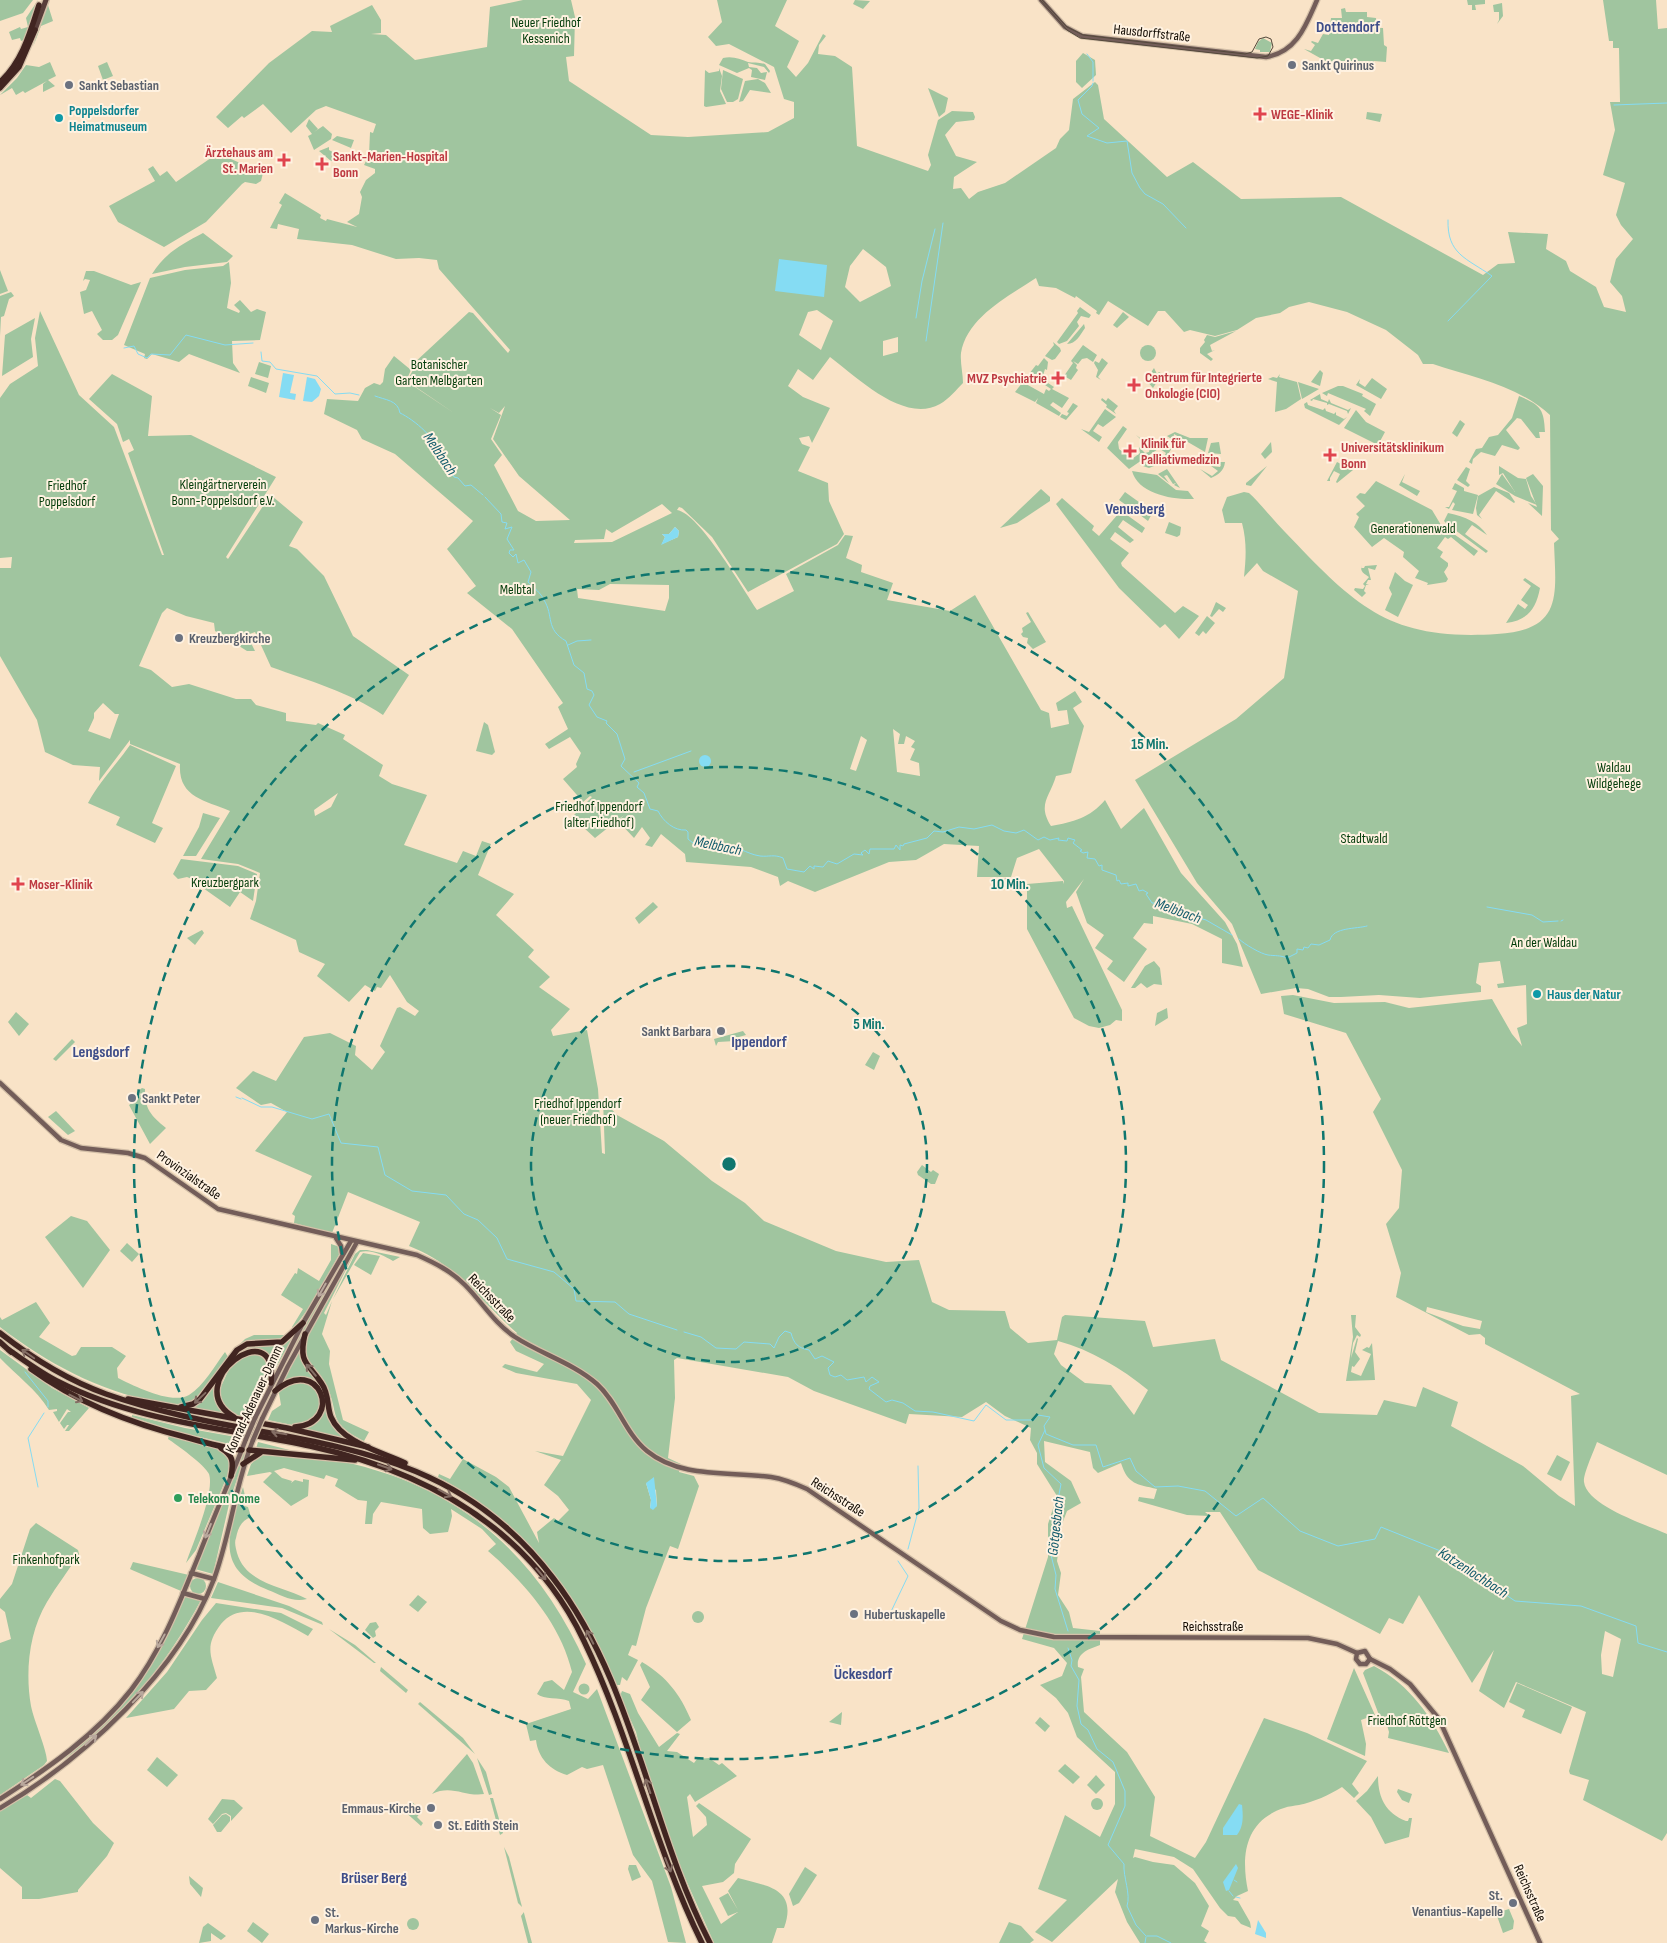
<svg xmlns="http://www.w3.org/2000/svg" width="1667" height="1943" viewBox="0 0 1667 1943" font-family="'Sofia Sans Condensed',sans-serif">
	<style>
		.green { fill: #a0c59f; fill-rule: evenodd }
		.water { fill: #85dcf3 }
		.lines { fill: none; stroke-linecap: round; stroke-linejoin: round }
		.stream { stroke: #85dcf3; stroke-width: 1 }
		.secondary-casing { stroke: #d4c0a8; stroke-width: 7 }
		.primary-casing { stroke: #d4c0a8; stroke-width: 8 }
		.highway-casing { stroke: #d4c0a8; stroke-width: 8 }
		.secondary { stroke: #735d59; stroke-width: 4.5 }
		.primary { stroke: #583e3a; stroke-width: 5 }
		.highway { stroke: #412521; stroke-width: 5.5 }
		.tram { stroke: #54493b; stroke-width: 1 }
		.secondary-bridge-casing { stroke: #d4c0a8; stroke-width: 7; stroke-linecap: butt }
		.secondary-bridge { stroke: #735d59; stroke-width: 4.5 }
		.oneway { stroke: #b9a89d }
		.oneway2 { stroke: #846d64 }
		.ring { fill: none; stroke: #0f766e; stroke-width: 2.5; stroke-dasharray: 9 6 }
		.worship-dot { fill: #6b7280; stroke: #fff2e1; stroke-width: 2 }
		.health-dot { fill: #e0444e; stroke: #fff2e1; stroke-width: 2 }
		.culture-dot { fill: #0f9aa8; stroke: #fff2e1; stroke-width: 2 }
		.leisure-dot { fill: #2e9e5b; stroke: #fff2e1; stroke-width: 2 }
		.labels { text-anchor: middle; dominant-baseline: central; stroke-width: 4; stroke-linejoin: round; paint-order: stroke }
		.park-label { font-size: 14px; fill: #033c0a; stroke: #fff2e1 }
		.street-label { font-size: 14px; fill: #120b03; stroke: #fff2e1 }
		.worship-label { font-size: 14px; font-weight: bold; fill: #5b616d; stroke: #fff2e1; text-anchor: start }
		.culture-label { font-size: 14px; font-weight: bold; fill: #0d838f; stroke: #fff2e1; text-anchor: start }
		.health-label { font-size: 14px; font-weight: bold; fill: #be3a42; stroke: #fff2e1; text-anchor: start }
		.leisure-label { font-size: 14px; font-weight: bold; fill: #27864d; stroke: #fff2e1; text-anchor: start }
		.water-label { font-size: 15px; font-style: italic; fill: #105a6a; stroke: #fff2e1 }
		.quarter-label { font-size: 16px; font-weight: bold; fill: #3e4d89; stroke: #fff2e1 }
		.centre { fill: #0f766e; stroke: #fff2e1; stroke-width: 2.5 }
		.ring-label { font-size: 15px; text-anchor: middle; font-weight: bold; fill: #0f766e; stroke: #fff2e1; stroke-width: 4; stroke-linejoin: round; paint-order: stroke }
	</style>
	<rect width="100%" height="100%" fill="#f9e3c7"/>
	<!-- green -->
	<g class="green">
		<path d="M0 0H33L23 13 0 21Z"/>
		<path d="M38 0 23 45 24 40 21 41 20 38 12 40 9 32 20 27 21 29 28 27 26 18Z"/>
		<path d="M523 0H571L575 17 574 56 566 57 569 81 651 135 688 137 768 132 794 118V102L784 99 774 67 729 44 716 46 708 37 722 22 717 0H787L775 26 799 41 787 67 796 77 808 63 823 34 826 36 819 45 818 54 835 56 852 67 857 146 928 171 931 165 928 155 938 120 952 111 973 112 975 117 974 120 956 122 945 135 956 156 977 162 954 177 953 189 961 188 969 199 978 192 1005 183 1056 148 1060 139 1069 130 1073 99 1095 82 1098 85 1104 119 1167 177 1193 162 1241 199 1341 197 1483 275 1498 264 1515 263 1508 232 1548 234 1546 249 1566 261 1570 271 1596 287 1604 307 1626 312 1622 296 1610 282 1616 259 1633 239 1621 225 1616 215 1625 183 1603 175 1615 130 1610 102H1620L1619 48H1613V41H1609L1603 0H1656L1658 29 1667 28V1475L1597 1442C1594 1451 1583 1474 1584 1482 1587 1506 1647 1525 1667 1534V1833L1662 1841 1583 1800 1589 1780 1570 1774 1569 1771 1586 1712 1516 1682 1504 1708 1479 1691 1494 1650 1472 1683 1419 1595 1403 1624 1389 1618 1380 1634 1258 1570 1220 1512H1205L1210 1516 1187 1515 1138 1501 1139 1497 1154 1499 1157 1489C1137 1484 1128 1485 1121 1463L1098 1473 1093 1468 1090 1452 1044 1441 1045 1462 1071 1481 1081 1503 1067 1511 1062 1524 1057 1561 1061 1573 1058 1595 1069 1612 1073 1628 1100 1631V1645C1089 1649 1076 1653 1078 1667L1084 1669 1081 1677 1084 1712 1127 1752 1155 1797 1150 1836 1195 1858 1206 1842 1264 1718 1307 1733 1367 1761 1352 1784 1359 1793 1354 1798 1342 1787C1329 1795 1314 1802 1299 1805 1294 1806 1289 1806 1284 1808 1244 1821 1241 1857 1248 1891L1237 1896 1233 1900 1238 1901 1250 1922 1251 1928 1241 1924 1235 1917 1228 1916 1220 1908 1193 1869 1174 1857 1135 1849 1133 1858 1135 1857 1153 1862 1174 1865 1195 1883 1209 1906 1201 1926 1209 1931 1204 1941 1207 1943H1140L1127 1922 1115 1892 1118 1879 1052 1942 1035 1932 1067 1900 1038 1889 1065 1815 1100 1837 1115 1804V1772L1077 1737 1068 1713 1056 1698 1040 1685 1062 1676 1067 1663 1054 1648 1022 1639 1048 1557V1524L1057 1496 1037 1464V1453L1030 1440 1031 1428 1005 1416 986 1402 962 1417 909 1414 906 1424 814 1391 788 1377 677 1358 674 1360 675 1398 668 1458 681 1464 679 1472 694 1476 699 1486 678 1549 670 1546 646 1608 636 1646 632 1645 628 1655 638 1660 627 1681 622 1677 620 1685H616C575 1592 529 1526 438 1477L439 1474 450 1479 463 1459 496 1477 509 1487 539 1543 537 1532 554 1518 558 1521 569 1510 558 1496 544 1485 561 1460 535 1451 563 1456 591 1400 577 1384 516 1373 502 1367 505 1364 537 1372 544 1364 516 1351 510 1342 517 1333C479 1300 458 1265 409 1246L420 1222 348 1192 332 1233 294 1223 295 1216 292 1214 312 1176 255 1151 287 1112 271 1103 261 1105 236 1088 253 1071 276 1081 304 1037 330 1033 356 1046 355 1055 372 1070 385 1052 380 1046 397 1008 400 1007 415 1016 419 1011 407 1002 390 975 381 988 377 987 375 991 365 985 349 1002 317 976 325 964 299 952 296 940 250 919 256 901 260 873 238 864 201 859 230 811C204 800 178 797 180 764L130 744V740L99 781 100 767 73 765 45 752 37 720 0 656V568H11L12 557 0 558V398L10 384 38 366 35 338 40 311 79 395 114 427 162 555H164L128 453 134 450 129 439 123 442 117 424 89 399 112 374 152 396 148 436 191 435 276 477 226 557 228 559 269 497 272 496 303 522 289 546 297 549 324 576 353 636 409 675 383 715C349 692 310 681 271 667L255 632 247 635 255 651H247L215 631 214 623 186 616 167 608 162 613 139 666 151 670 172 687 189 684 236 699H251L256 705 286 713V721L316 725 318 723 345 735 343 739 383 765 379 776 392 784 427 795 404 845 457 863 463 851 476 856 482 841 491 844 478 875 514 894 496 915 534 950 528 957 550 977 539 987 570 1009 551 1030 553 1036 587 1030 598 1089 602 1153 605 1154 603 1100 617 1115 664 1141 712 1181 745 1203 764 1221 836 1251 886 1262 919 1260 932 1302 949 1310 1005 1311 1010 1328 1028 1343 1057 1340 1062 1317 1065 1315 1145 1321 1153 1347 1215 1339 1221 1360 1319 1413 1377 1415 1384 1400 1416 1407 1423 1387 1458 1402 1451 1426 1523 1466 1559 1496 1575 1506 1571 1396 1580 1394 1485 1344V1338L1480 1334 1469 1335 1396 1297 1401 1273 1386 1224 1399 1208 1402 1170 1373 1112 1381 1099 1346 1033 1284 1014 1281 996 1293 995 1334 1003 1385 1002 1409 1008 1492 999 1512 1034 1522 1046 1517 1028 1527 1024 1526 985 1498 988 1497 984 1504 983 1500 961 1479 963 1476 983 1481 986V992L1420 998 1379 995 1341 997H1329L1308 989 1296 988 1261 994 1232 924 1197 883 1135 780 1236 719 1284 678 1298 591 1263 571 1257 563 1244 577C1246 558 1247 542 1242 523H1225L1222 510 1227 497 1244 492 1249 493C1261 504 1273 520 1285 532 1356 606 1388 641 1497 634 1563 630 1556 596 1554 543L1559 539 1551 530 1550 415C1519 386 1472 377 1433 364H1423L1418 355 1386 330 1347 312 1309 302 1289 307 1280 313 1256 318 1237 330 1215 336 1190 330 1184 332 1165 311H1158L1148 326 1108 301 1099 315 1096 313 1097 311 1076 296 1075 298 1056 288 1039 286 1036 278C1009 296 967 317 961 353 960 362 963 374 963 383 956 390 949 399 940 404 904 424 858 378 830 357L813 380 798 369 788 386 803 397 830 408 812 443 809 436 799 438 802 444 810 447 798 471 828 483 829 501 844 534 837 544 748 592 712 537 682 508 679 507 677 510C699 513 743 589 757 610L794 591 786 574 838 545 845 535 853 536 846 558 862 565 861 572 893 583 887 600 950 611 975 595 1041 710 1049 713 1051 728 1069 724 1067 710 1058 711 1056 703 1075 691 1082 702 1073 708 1084 726 1071 773 1056 776C1050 797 1037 804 1051 826 1073 822 1090 818 1105 800L1121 829 1144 808 1181 873 1225 922 1237 944 1243 967 1222 963V939L1192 924 1153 916V924L1144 923 1133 938 1147 949 1124 982 1107 969 1113 961 1095 948 1104 935 1087 923 1076 892 1084 879 1066 902 1067 908 1072 906 1122 1010V1021L1116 1020 1110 1025 1099 1028 1089 1026 1074 1018 1027 929V884L1063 881 1064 884V881L1039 849 1017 858 1011 877H977L979 846 944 844 916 860 889 862 815 892 788 881 780 886 778 877 751 867 686 862 685 854 661 834 652 847 645 845 650 838 642 827 634 838 618 821 624 815 595 838 572 817 592 797 590 796 583 802 563 779 577 767 576 764 581 753 570 737 549 749 545 744 568 729 558 707 563 703 512 629 467 593 476 586 447 549 473 521 395 454 362 439 357 430 324 414 327 399 358 401 365 388 374 383 380 385 383 382 385 369 394 356 411 370 406 381 454 413 407 381 413 370V364L469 312 473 313 508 353 510 350 439 269 437 260 419 258 396 259 352 245 297 239 299 229 278 224 277 229 270 228 282 205 279 203 285 193 318 213 321 215 320 218 326 221 327 219 357 227 347 222 359 214 362 197 360 192 366 180 375 173V169L364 165 369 155 370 132 373 133 376 124 326 106 316 110 291 133 263 104 244 118 242 116 228 128 216 117 269 63 312 31 332 32 330 26 372 5 381 20V33L371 34 386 35 415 60 487 47 490 7ZM863 249 886 267 891 286 860 302 845 287 850 266ZM817 310 833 321 821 350 799 335 808 312ZM898 337V352L883 356V341ZM505 406 493 439 519 476 570 520 536 521 518 511 494 465 502 455 491 439 501 415 490 408 499 413ZM662 504 672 513 612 542 574 543 575 540 604 539 606 529 612 533ZM675 527 679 531 678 537 662 544 665 537 662 534H669ZM610 584 669 585V598L665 611 578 598 577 589 599 590ZM103 703 115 714H119L110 739 88 731 94 718V713ZM893 729 900 734 898 744H904L906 736 915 741 911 747 915 749 910 760 919 763 920 776 897 772ZM861 736 867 740 856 771 850 769ZM338 793 331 807 315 816 314 810ZM1427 1307 1482 1321 1480 1329 1463 1326 1426 1312ZM1058 1341C1091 1350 1121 1368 1148 1390L1134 1415 1111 1385 1085 1383 1061 1365 1054 1354ZM646 1483 656 1490 657 1506 650 1508 651 1500ZM1605 1631 1621 1639 1613 1677 1602 1674 1601 1655Z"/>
		<path d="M855 0 870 1 863 9 853 4Z"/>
		<path d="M1467 0H1485V4L1475 5 1476 10H1472V5H1468Z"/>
		<path d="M47 2 53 21 41 26 33 47Z"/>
		<path d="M1502 3 1503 16 1497 24 1499 20V12H1494L1493 5Z"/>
		<path d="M1345 8 1346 12H1367V17L1376 18 1377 28H1383L1384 45 1387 47 1386 62 1374 61 1372 71 1329 63 1304 49 1311 51 1315 45 1311 42 1312 41 1318 43 1323 34 1329 35 1331 18H1342L1341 9Z"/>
		<path d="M1263 38 1272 43 1270 52H1260V50L1255 49 1258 42Z"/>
		<path d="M1083 53 1095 60 1096 75 1082 88 1076 82V61Z"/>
		<path d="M723 58C733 56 740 59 748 62 753 63 759 62 765 64L770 71 769 73 764 67 748 63 749 67 757 68 761 73 767 72 765 80 751 77 752 70 749 68 737 73 719 65Z"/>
		<path d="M50 62 56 76 48 80 55 86 43 92V84L47 81 25 93 23 91 16 95 12 88 0 95 17 78 26 65 39 67Z"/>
		<path d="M107 62 113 76 103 80 98 66Z"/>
		<path d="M719 68 722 76 720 91 726 104 706 107 704 106 705 70 709 73 719 71Z"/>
		<path d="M723 70 743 79 738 99 733 102H727L721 89Z"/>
		<path d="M758 79 765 83 771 93 750 90 743 101 739 102 745 81Z"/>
		<path d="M928 88 948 98 945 112 939 117Z"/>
		<path d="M1367 112 1382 114 1380 122 1366 119Z"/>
		<path d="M309 119 318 129 314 132 323 126 332 134 331 139 314 150 308 136 312 134 306 126Z"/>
		<path d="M337 136 354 140 351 148 332 140Z"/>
		<path d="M329 147V150L340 156 334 161H331L319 151Z"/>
		<path d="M221 151 231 159 263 173 261 181 256 184 245 182 242 184 206 222 164 247 118 222 109 206 155 181 148 169 153 166 160 176 167 171 176 182Z"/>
		<path d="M203 233 233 256 227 262 185 267 152 274C165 253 182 244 203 233Z"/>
		<path d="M229 262 231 283 227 308 239 313 240 311 234 305 240 300 251 312 257 309 266 312 260 340 232 341 233 363 240 373 189 354 179 362 152 354 147 359 144 358 145 354 124 345 150 278 185 270 223 266Z"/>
		<path d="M0 270 8 291 0 294Z"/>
		<path d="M86 271H94L131 285 141 282 118 335 112 340H103L97 334 102 330 92 311 84 314 80 292 86 290 90 280 85 279 83 281Z"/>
		<path d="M11 292 14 296 9 299 4 316 1 317 0 336V296Z"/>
		<path d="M1080 307 1091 315 1089 318 1081 316 1077 322 1079 326 1067 341 1059 344 1057 342 1078 313 1077 311Z"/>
		<path d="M1123 312 1129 317 1117 328 1113 325Z"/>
		<path d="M35 318 31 339 33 357 2 376 5 335Z"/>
		<path d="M1084 324 1085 328C1080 335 1076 344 1067 344Z"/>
		<path d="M1236 331 1210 345 1212 351 1215 350 1207 354 1213 359 1211 361 1200 353V348L1205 342 1204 340 1207 335 1215 337Z"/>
		<path d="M1053 342 1060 348 1061 351 1055 359 1052 360 1045 356 1054 345Z"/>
		<path d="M1083 345 1097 355 1093 362 1087 358 1082 359 1078 364 1073 361 1077 365 1076 368 1078 370 1071 380 1064 376 1073 363 1071 361Z"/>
		<circle cx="1148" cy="353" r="8"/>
		<path d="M1044 358 1048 362 1047 370 1045 369 1041 382 1030 376 1026 384 1044 394 1046 389 1049 391 1051 389 1045 385 1048 383 1054 387 1052 389 1069 398 1062 408 1053 402 1050 405 1061 413 1059 416 1036 403 1038 398 1035 402 1015 392 1036 365 1038 366Z"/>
		<path d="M1102 358 1108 363 1098 377 1101 380 1096 377 1098 370 1094 363 1095 361 1099 363Z"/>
		<path d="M259 362 271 366 268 378 255 374Z"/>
		<path d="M1154 368 1157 374 1159 372 1162 374 1153 388 1146 380Z"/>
		<path d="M1320 370 1323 373 1320 386 1311 382Z"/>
		<path d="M1280 374 1279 377 1297 382 1301 399 1286 409 1275 412 1277 382 1268 379 1273 377 1277 378Z"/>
		<path d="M251 377 269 383 266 393 248 386Z"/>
		<path d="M1372 378 1387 389 1381 399 1356 385 1360 379 1359 383 1365 387Z"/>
		<path d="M1298 382 1319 389 1302 399Z"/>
		<path d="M1338 386H1343L1363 394 1362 396 1376 404 1370 416 1364 411 1366 409 1328 393 1327 396 1322 393Z"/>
		<path d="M1320 394 1321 399 1328 402 1329 399 1331 403 1348 410 1351 408 1348 414 1347 411 1329 404 1327 405V403L1313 399 1312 401 1310 400Z"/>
		<path d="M1519 396C1540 405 1544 408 1545 432H1539L1540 438H1536L1521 419 1517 418 1506 430 1520 448 1518 450 1502 445 1495 456 1481 452 1473 459 1472 464 1469 462 1476 449 1482 448 1489 437 1498 435 1512 418Z"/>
		<path d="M1102 398 1106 401 1108 398 1118 406 1114 411 1116 414 1106 407 1107 405 1101 400Z"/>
		<path d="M1307 402 1308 405 1323 410 1325 408 1326 411 1334 414 1336 412V415L1344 419 1347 417 1339 425 1305 408 1304 404Z"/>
		<path d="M1073 403 1078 406 1066 420 1060 417 1062 414 1067 416 1069 413 1067 412Z"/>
		<path d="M1105 409 1116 417 1103 427 1098 424 1093 431 1102 437 1099 442 1081 429 1089 432Z"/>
		<path d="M1356 410 1366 422 1385 432 1378 445 1344 428Z"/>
		<path d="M1460 420 1465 424 1457 437 1452 433Z"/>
		<path d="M1123 426 1127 429 1118 442 1119 449 1132 459 1140 453 1139 447 1145 453 1149 452 1150 448 1136 435 1155 449H1158L1129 469 1107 448Z"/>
		<path d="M1175 432 1190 438H1208L1205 452 1174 434 1173 440 1167 436Z"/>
		<path d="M1219 442 1221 454 1208 453 1211 443Z"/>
		<path d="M1271 442 1272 452 1265 459 1261 454Z"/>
		<path d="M1165 443 1172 448 1166 457 1169 460 1149 468 1140 465 1155 456 1162 460 1166 453 1160 449Z"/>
		<path d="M1218 462H1225C1224 471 1218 475 1211 478L1200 469 1212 476 1218 471 1211 466 1220 467 1221 465Z"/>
		<path d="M1337 462 1353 470 1337 483 1336 482 1340 474 1334 471 1330 478V481H1327Z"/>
		<path d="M1267 466 1251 486 1246 485V483Z"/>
		<path d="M1499 466 1518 478 1526 479 1531 496 1537 505 1515 496 1496 484 1502 474 1515 492 1503 473 1499 475Z"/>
		<path d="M1466 467 1470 469 1466 481 1470 485 1468 487 1457 480Z"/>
		<path d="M1167 469 1180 488 1174 485 1176 483 1173 484 1167 475 1164 476 1169 483 1158 474Z"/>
		<path d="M1132 471 1157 475 1176 490 1188 491 1194 499C1173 500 1138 494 1132 471Z"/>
		<path d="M1405 474 1402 482 1420 491 1417 496 1399 485Z"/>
		<path d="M1533 474 1543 486 1542 516 1528 503 1537 507 1526 478Z"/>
		<path d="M1376 481 1432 510 1441 525 1478 551 1474 556 1451 537 1448 539 1445 537 1437 548 1443 552 1440 557 1448 563V566L1444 572 1448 579 1446 582 1427 585 1428 583 1415 578 1419 571 1403 557 1404 552 1384 538 1372 547 1354 527 1359 517 1356 514 1365 506 1356 497 1360 493 1365 494Z"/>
		<path d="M1455 483 1464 488V491L1478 495 1473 514 1452 510 1455 504 1453 502 1449 509 1445 507H1449L1457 491 1452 489Z"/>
		<path d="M1494 487 1509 493 1515 502 1514 503 1496 491 1479 515 1482 519 1477 515 1476 508 1478 496Z"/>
		<path d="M1041 489 1050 497V501L1017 523 1000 528Z"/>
		<path d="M1125 492 1150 510 1153 506 1155 508 1148 521 1132 509 1127 515 1145 528 1142 533 1123 520 1118 527 1134 540 1130 543 1115 532 1110 539 1129 553 1121 563 1122 566 1175 613 1183 606 1199 616 1179 639 1165 624 1160 628 1119 588 1056 504 1062 498 1094 526 1092 530 1099 536 1126 505 1119 500Z"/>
		<path d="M1448 513C1466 517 1478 522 1487 535L1472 525 1465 534 1488 551 1486 553 1447 524 1444 521Z"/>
		<path d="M1169 522 1181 527 1180 535 1177 537 1165 533Z"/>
		<path d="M1362 565 1361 568H1364L1365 566 1377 565 1375 570 1368 568 1371 580H1368L1366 584 1369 585H1366L1364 591 1366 593 1362 597 1354 590 1355 588 1363 589 1365 586 1363 584 1369 577C1365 574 1359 572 1362 565Z"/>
		<path d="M1395 572 1405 581 1413 585 1398 617 1385 610 1392 594 1389 588Z"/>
		<path d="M1525 578 1540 588C1536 609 1528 620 1506 623L1518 604 1525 609 1528 605 1521 600 1531 586 1523 580Z"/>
		<path d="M1216 602 1226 608 1223 612 1219 609 1212 617 1210 616Z"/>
		<path d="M1028 612 1046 642 1033 649 1027 643 1028 638 1023 637 1021 634 1023 632 1022 628 1031 622 1026 613Z"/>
		<path d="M1207 616 1215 623 1206 634 1203 631 1199 636 1195 633Z"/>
		<path d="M484 722 488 725 495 752 492 755 476 751Z"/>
		<path d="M130 745 176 766 152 823 163 828 155 843 116 825 120 817 88 803C99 782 116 765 130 745Z"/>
		<path d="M203 813 220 818 196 856H183L199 827Z"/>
		<path d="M181 859 238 866 257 874 253 901 240 892 230 907 203 888 204 884 187 877 178 879 173 874Z"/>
		<path d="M653 902 658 907 639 924 635 918Z"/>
		<path d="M202 930 204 933 195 945 187 938Z"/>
		<path d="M1154 961 1160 968 1162 985 1154 984 1147 988 1141 983 1135 988H1131L1145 966Z"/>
		<path d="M1167 1008 1168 1018 1155 1026 1157 1013Z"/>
		<path d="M16 1012 29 1024 19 1036 8 1022Z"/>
		<path d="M743 1031 746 1035 735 1038V1041L718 1042 716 1046 714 1039Z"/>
		<path d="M72 1039 75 1042 56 1061 53 1059Z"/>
		<path d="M873 1052 880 1056 874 1070 865 1065Z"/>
		<path d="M142 1088 145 1089C144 1108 151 1116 166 1128L150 1144 129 1105 138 1099 141 1094 138 1091Z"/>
		<path d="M56 1111 75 1131 68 1135 48 1117Z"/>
		<path d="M922 1165 931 1172 933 1170 939 1174 935 1184H931L918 1175 917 1172Z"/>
		<path d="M71 1216 87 1221 110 1250 83 1288 45 1237Z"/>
		<path d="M127 1243 139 1254 132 1262 120 1251Z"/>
		<path d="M331 1244 340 1247V1253L310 1306 294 1328 292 1327 303 1309 281 1295 295 1273 297 1274 298 1268 319 1281 331 1260Z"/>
		<path d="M348 1248H351L350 1250 308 1325 259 1419C285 1360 316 1304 348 1248Z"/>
		<path d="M356 1250 324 1313 326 1315 332 1301 322 1334 330 1351 329 1364 343 1420 369 1432 364 1441C327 1422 340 1416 327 1386 316 1362 295 1364 310 1332Z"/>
		<path d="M367 1250 400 1257 393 1261C384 1256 372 1249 360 1252L333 1299 355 1254 360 1250Z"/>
		<path d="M363 1253 380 1256 371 1275 354 1265Z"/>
		<path d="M36 1302 50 1323 39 1337 72 1356 76 1355 81 1347H112L126 1356 117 1368 118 1378C134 1386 172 1405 189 1395 204 1386 215 1365 225 1352L228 1357C220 1368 205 1395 193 1402 181 1408 169 1404 156 1402 97 1390 47 1363 0 1327V1317L2 1320Z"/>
		<path d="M1351 1315H1356L1355 1327 1361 1335 1360 1337 1357 1335 1353 1343 1351 1358 1357 1338 1358 1339 1355 1352 1360 1359 1354 1367 1352 1366 1351 1372 1361 1376 1371 1354 1362 1350 1367 1347 1369 1348 1372 1343 1375 1380 1346 1381 1353 1337Z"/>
		<path d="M254 1335H287L283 1338 244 1343 238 1346 245 1339Z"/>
		<path d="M292 1339 274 1371C273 1362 269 1354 259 1351 235 1343 225 1374 215 1391L218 1404 226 1415 187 1408 191 1407C204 1391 228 1354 246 1348 261 1342 278 1347 292 1339Z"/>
		<path d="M0 1350 52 1388 89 1408 69 1431H65L69 1425H67L64 1429 60 1423 68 1412H71L67 1409 59 1422 53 1412 57 1411V1409L49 1410C36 1389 17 1376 0 1358Z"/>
		<path d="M300 1350V1358L305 1368 322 1388 329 1414 349 1440 304 1429C315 1425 330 1412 324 1397 321 1391 312 1384 308 1379L291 1378 283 1382Z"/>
		<path d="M244 1354 261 1355 268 1363V1381L250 1419 237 1415 224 1408 219 1391 229 1369Z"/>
		<path d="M301 1381 315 1388 321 1400 316 1417 297 1426 268 1420 272 1411 281 1405 279 1393 282 1388Z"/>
		<path d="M132 1415 185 1428 242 1438 238 1446 171 1430 132 1417Z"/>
		<path d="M169 1435 223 1451 228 1455 231 1467 196 1550 186 1563C193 1543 215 1492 209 1474 205 1465 177 1445 168 1439Z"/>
		<path d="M258 1442 305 1454 256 1449Z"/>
		<path d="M246 1452 230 1500 213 1574 195 1569 242 1455Z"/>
		<path d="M261 1455C288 1457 318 1456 344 1462 461 1487 538 1556 586 1664L573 1692 588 1699 597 1689 671 1887 686 1943 668 1942 652 1881 633 1855 603 1765 587 1769 582 1767 567 1775C550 1770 538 1758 536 1740L530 1741 526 1724 571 1709 569 1701C559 1697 544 1700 537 1694L544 1682 552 1680 564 1690 572 1672C561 1624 524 1582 488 1551L496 1544 482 1529 451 1509 452 1516 448 1532 430 1534 423 1528 422 1509 381 1502 373 1514 372 1524H365L367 1501 358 1500 335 1486 338 1479 326 1475 324 1479 284 1468 274 1471 282 1478 292 1481 291 1483 295 1480 303 1482V1479L309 1480 308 1496 291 1506 263 1482 272 1473 270 1472 247 1476 251 1464Z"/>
		<path d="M1557 1455 1570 1462 1561 1481 1547 1474Z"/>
		<path d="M243 1487 245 1496 241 1505 248 1507 251 1517C241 1521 238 1528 236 1538 234 1543 236 1548 237 1553 246 1584 283 1586 307 1599 293 1603 281 1595 268 1590 213 1568 229 1533 243 1487Z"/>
		<path d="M36 1523 78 1550 79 1554C69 1570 57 1585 47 1602 29 1632 25 1672 31 1706 34 1721 47 1750 47 1761L44 1765 0 1795V1643L11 1639 5 1612 0 1608V1599L12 1584 30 1529Z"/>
		<path d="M133 1562 189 1575 181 1591 132 1570 130 1569Z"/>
		<circle cx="198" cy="1586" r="8"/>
		<path d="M218 1582 289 1606 322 1622 323 1625 282 1608 211 1598Z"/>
		<path d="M418 1595 427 1602 418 1612 409 1605Z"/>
		<path d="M184 1596 201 1600C167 1664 122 1719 62 1761L83 1743 144 1676 159 1651Z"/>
		<path d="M216 1603 281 1613 313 1629 308 1636C284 1623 244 1596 221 1624 205 1645 210 1654 217 1678L206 1690 189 1691 174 1709 126 1718 167 1672 202 1620Z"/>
		<circle cx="698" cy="1617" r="6"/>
		<path d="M376 1622 379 1627 375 1631 376 1636 373 1638 365 1630 370 1623Z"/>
		<path d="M329 1629 355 1645 376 1663H374Z"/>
		<path d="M642 1662C667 1677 680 1694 691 1720L677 1732 641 1700 650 1687 640 1665Z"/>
		<path d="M1374 1666C1410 1685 1432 1717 1449 1753L1388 1738 1389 1732 1385 1718 1379 1715 1363 1673 1365 1670Z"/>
		<path d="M381 1667 408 1690 406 1693 380 1671Z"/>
		<path d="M1354 1668 1375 1715 1361 1720 1366 1744 1365 1756 1327 1739Z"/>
		<path d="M1517 1683 1572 1707 1561 1734 1522 1717 1525 1710 1509 1702Z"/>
		<circle cx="584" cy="1689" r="5.5"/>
		<path d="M622 1691 630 1694 638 1713 659 1747 677 1733 680 1734 667 1751 677 1752 694 1763 697 1759 709 1758 719 1765 722 1763 737 1776 695 1802 690 1794 687 1797 693 1837 707 1825 706 1817 696 1806 699 1803 751 1839 735 1864 734 1873 723 1882 702 1886 721 1924 738 1912 728 1916 719 1898 728 1893 738 1910 728 1891 738 1878C768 1886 798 1889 784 1928H777L772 1943H714L670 1844 647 1777 636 1732 620 1696Z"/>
		<path d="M420 1702 463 1738 475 1754 418 1704Z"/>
		<path d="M842 1712 841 1725 829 1722Z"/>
		<path d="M1040 1717 1050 1726 1045 1732 1035 1723Z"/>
		<path d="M467 1754 473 1763 484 1794C465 1797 451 1784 432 1794Z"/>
		<path d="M157 1757 178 1775 167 1787 147 1770Z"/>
		<path d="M477 1758 486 1772 492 1794 489 1795Z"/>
		<path d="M1065 1764 1080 1777 1073 1784 1058 1771Z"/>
		<path d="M1096 1775 1105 1785 1096 1794 1087 1785Z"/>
		<path d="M1378 1776C1378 1797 1385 1813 1406 1821H1408L1409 1818H1412L1409 1837 1385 1844 1371 1817 1356 1801 1367 1791Z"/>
		<path d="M55 1779 60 1781 93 1823 114 1843 107 1856 78 1890V1892L39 1899H22V1887L0 1868V1811L27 1795 31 1798Z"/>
		<path d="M1398 1789 1412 1794 1409 1803 1402 1800 1397 1792Z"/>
		<path d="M490 1798H493L503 1833 500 1835Z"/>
		<circle cx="1097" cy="1804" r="6"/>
		<path d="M222 1799 234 1800 243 1808 231 1821V1816L226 1813 222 1814 213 1824 208 1819Z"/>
		<path d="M411 1801 422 1811 417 1817 423 1823 421 1826 403 1810Z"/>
		<path d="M226 1814 230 1817V1821L221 1832H217L213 1825 222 1815Z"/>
		<path d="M504 1847 509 1857 522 1907 518 1903Z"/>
		<path d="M629 1865H636L641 1877 632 1881 628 1869Z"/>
		<path d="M805 1867 817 1875 799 1903 793 1906 789 1894Z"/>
		<path d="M189 1876 203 1888 201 1897 190 1884Z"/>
		<path d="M1509 1909 1514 1921 1513 1929 1503 1933 1496 1913Z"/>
		<path d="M524 1912V1913L532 1943H528L521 1916Z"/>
		<circle cx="413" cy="1924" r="6"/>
		<path d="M253 1922 269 1934 262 1943 247 1931Z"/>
		<path d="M1009 1922 1021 1926 1034 1940 1030 1943H999Z"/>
		<path d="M208 1923 226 1936 221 1940 211 1933V1941L199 1943 203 1927Z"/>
	</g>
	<!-- water -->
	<g class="water">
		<path d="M779 259 827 265 824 297 775 291Z"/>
		<path d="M283 373 294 375 290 393 296 394 295 400 279 397Z"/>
		<path d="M307 377 315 379 321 389 319 396 312 402 303 401Z"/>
		<path d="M675 527 679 531 678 537 661 545 665 537 662 534H669Z"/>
		<circle cx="705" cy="761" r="6"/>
		<path d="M654 1477 657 1506 653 1510 650 1508 651 1500 646 1483Z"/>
		<path d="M1239 1804 1242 1805C1243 1815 1244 1826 1237 1835H1223V1828Z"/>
		<path d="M1236 1864 1238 1868 1229 1890 1226 1891 1223 1882Z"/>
		<path d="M1258 1920 1266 1933V1938L1255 1934Z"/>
	</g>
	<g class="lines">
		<!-- stream -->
		<g class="stream">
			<path d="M1087 54 1093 62V81"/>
			<path d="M1093 83 1092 86 1078 100 1082 114 1099 128 1087 136 1107 143 1127 141 1132 173 1140 188 1145 194 1163 204 1186 228"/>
			<path d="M1614 105 1667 103"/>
			<path d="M916 318 922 281 935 229"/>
			<path d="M1448 321 1492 276C1466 258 1447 254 1448 220"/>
			<path d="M926 341 943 223"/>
			<path d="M124 348 134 346 138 354 147 358 151 354 170 355 186 335 225 345 253 343"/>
			<path d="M261 352 262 361 270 362 276 369 317 376 335 394 350 393 359 395"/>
			<path d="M375 396C385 400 398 400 400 413 413 419 441 441 437 456L442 462 451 467 454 477 458 478 465 486 471 485 483 495"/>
			<path d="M485 497 501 514 502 522 507 523 505 529 512 527 507 539 514 550H510L509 553 513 557 516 554 518 563 524 560 531 572 528 582C534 588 541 593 544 600 554 616 545 629 566 641L574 665 584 673 587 689 592 691 594 695 589 705 597 717 607 721 606 723 617 734 625 759 621 766 639 783 637 787 644 793 650 809 658 811C663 821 674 831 686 830L688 832V839L693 843 698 841 704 846 708 843H717L720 846C736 844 746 854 760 856 769 857 774 854 783 858L787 869 804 872 810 866 814 869V866L823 867 828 861 837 864 854 854 863 855 861 853 865 850 869 854 870 849H894L896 845 900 850V845L903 846 904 844 927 838 934 831 943 832 959 827 974 829 992 825 1004 831 1016 833 1024 830 1038 840 1044 837 1050 840 1059 838 1058 840 1067 841 1068 838 1075 840 1073 843 1082 850 1080 851 1083 853 1088 852 1087 858 1095 859 1099 866 1102 865V870L1116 875 1117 881 1119 880 1121 884 1128 883V886L1136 884 1139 891 1143 890 1148 893 1146 894 1152 903 1167 904 1180 911V913L1192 914V916L1206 920 1232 935"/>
			<path d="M568 645 577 641 591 640"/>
			<path d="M634 772 691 751"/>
			<path d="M1487 907 1532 915 1543 922 1558 921"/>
			<path d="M1561 921 1563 920"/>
			<path d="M1239 939C1244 944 1261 954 1268 955 1275 956 1280 955 1287 958L1297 953V949L1303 950 1304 947 1308 948 1311 944 1319 945 1330 940C1333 927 1357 929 1367 926"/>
			<path d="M236 1097 241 1099"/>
			<path d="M242 1098 261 1107H272L312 1119 329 1114 341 1143 378 1147 385 1175 412 1191 446 1195 464 1214 478 1220 497 1238 507 1259 554 1272 574 1289 576 1301 615 1302 629 1314 677 1330"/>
			<path d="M684 1332 701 1337 716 1348 736 1349 744 1342 770 1344 774 1348 779 1337 785 1331 791 1333C794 1344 798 1348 809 1350L815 1359 822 1356 834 1362 828 1368 830 1375 835 1377 841 1375 847 1380 864 1377 866 1382 872 1377 879 1382 870 1386 869 1389 886 1402 892 1400 903 1403 915 1411 933 1412 974 1421 986 1405 1006 1420H1034L1038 1415 1050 1417 1044 1426 1046 1434 1073 1445H1096L1103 1467 1130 1458 1136 1471 1155 1487 1178 1486 1205 1491 1236 1516 1263 1498 1300 1531 1338 1546 1375 1539 1381 1527 1443 1552 1515 1601 1581 1606 1636 1626 1638 1643 1667 1652"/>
			<path d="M25 1372 48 1401V1407"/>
			<path d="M1045 1430 1038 1445 1044 1468 1061 1484 1053 1526 1051 1555 1056 1575 1055 1589 1068 1631"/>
			<path d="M38 1487 28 1438 44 1413"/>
			<path d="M908 1549 919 1508 918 1466"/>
			<path d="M887 1620 908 1576 898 1561"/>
			<path d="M1068 1648 1072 1660 1071 1666 1079 1680 1077 1706 1081 1724 1088 1730 1097 1749 1113 1762 1125 1791V1806L1108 1845 1124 1864C1123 1877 1131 1894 1127 1906L1136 1925 1146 1936"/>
			<path d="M1234 1880 1237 1882"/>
			<path d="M1229 1891 1233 1896"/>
			<path d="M1236 1897 1240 1898"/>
			<path d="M1147 1936H1157L1171 1943"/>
			<path d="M1145 1943 1146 1937"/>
		</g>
		<defs>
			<g id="secondary">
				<path d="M1041 0 1065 27 1082 36 1266 57C1297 52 1306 25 1317 0"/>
				<path d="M0 1083 61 1140 81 1148 128 1153 145 1158 218 1209 417 1255C435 1263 451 1271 465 1285 482 1302 494 1323 515 1337 541 1354 573 1363 597 1384 618 1403 625 1433 647 1451 681 1479 730 1471 771 1477 784 1479 796 1484 807 1489L1001 1621 1020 1630 1054 1637 1308 1638 1337 1644 1357 1653"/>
				<path d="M336 1238 341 1246 342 1253"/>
				<path d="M255 1418 303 1323 351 1241"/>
				<path d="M262 1419 288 1366 357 1242"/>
				<path d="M191 1573 214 1579"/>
				<path d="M183 1593 205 1599"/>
				<path d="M1357 1653 1356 1659 1360 1664H1366L1370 1659"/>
				<path d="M1357 1653 1365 1651 1370 1659"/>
				<path d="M1370 1659 1390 1669 1410 1684 1439 1719 1540 1943"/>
				<path d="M0 1799C47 1769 96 1735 131 1690 162 1650 180 1601 199 1555 214 1516 231 1478 246 1439"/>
				<path d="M0 1808C84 1759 179 1671 214 1579 231 1533 235 1485 253 1440"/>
			</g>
			<path id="primary" d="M35 30 46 0"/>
			<g id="highway">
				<path d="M0 82C22 62 30 33 39 5"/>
				<path d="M0 88 19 67 35 30"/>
				<path d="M0 1333C32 1358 67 1380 106 1394 269 1452 434 1421 553 1578 635 1684 649 1826 710 1943"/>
				<path d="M305 1334C298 1364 308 1362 322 1384 329 1394 327 1407 331 1417 342 1443 382 1452 405 1463"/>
				<path d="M0 1342 11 1352"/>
				<path d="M9 1350C25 1361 41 1373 59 1382 137 1422 226 1428 310 1446 428 1472 530 1528 584 1641 631 1738 654 1846 702 1943"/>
				<path d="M31 1369C79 1404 132 1424 189 1438 206 1443 224 1448 242 1450"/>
				<path d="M275 1391C320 1353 345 1423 295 1427"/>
				<path d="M128 1399 287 1428 368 1447"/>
				<path d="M181 1407 193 1404 200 1399 237 1350 247 1344 282 1342 303 1323"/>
				<path d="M234 1417C178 1384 279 1309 271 1383"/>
				<path d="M221 1448C233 1455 234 1462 231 1476"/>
				<path d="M249 1450 355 1460"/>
				<path d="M243 1464 260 1453"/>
			</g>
		</defs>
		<!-- secondary casing -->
		<use href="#secondary" class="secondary-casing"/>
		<!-- primary casing -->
		<use href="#primary" class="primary-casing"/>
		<!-- highway casing -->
		<use href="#highway" class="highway-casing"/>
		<!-- secondary -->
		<use href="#secondary" class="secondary"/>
		<!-- primary -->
		<use href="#primary" class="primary"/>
		<!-- highway -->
		<use href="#highway" class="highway"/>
		<!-- tram -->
		<path class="tram" d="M1040 0 1067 30 1080 38 1257 58 1268 56 1273 47 1271 39 1266 37 1259 39 1252 52 1245 54 1083 35 1067 27 1042 0"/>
		<defs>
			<g id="secondary-bridge">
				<path d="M246 1439 255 1418"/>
				<path d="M253 1440 262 1419"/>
			</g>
		</defs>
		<!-- secondary-bridge casing -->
		<use href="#secondary-bridge" class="secondary-bridge-casing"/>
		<!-- secondary-bridge -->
		<use href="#secondary-bridge" class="secondary-bridge"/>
	</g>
	<!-- one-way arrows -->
	<defs><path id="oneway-shaft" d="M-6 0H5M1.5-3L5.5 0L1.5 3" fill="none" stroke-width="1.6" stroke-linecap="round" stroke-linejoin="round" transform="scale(1.25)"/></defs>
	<g class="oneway">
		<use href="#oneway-shaft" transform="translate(322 1290) rotate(120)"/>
		<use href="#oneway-shaft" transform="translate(208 1531) rotate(112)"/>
		<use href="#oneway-shaft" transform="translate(161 1641) rotate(119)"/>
		<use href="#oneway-shaft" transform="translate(138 1697) rotate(-46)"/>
		<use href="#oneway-shaft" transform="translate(91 1740) rotate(-41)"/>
		<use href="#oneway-shaft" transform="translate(27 1781) rotate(146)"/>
	</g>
	<g class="oneway2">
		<use href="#oneway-shaft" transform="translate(28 1354) rotate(-145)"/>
		<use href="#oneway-shaft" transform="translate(311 1370) rotate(-130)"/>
		<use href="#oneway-shaft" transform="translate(76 1398) rotate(27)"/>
		<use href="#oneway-shaft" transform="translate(200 1398) rotate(137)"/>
		<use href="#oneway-shaft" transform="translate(279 1433) rotate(-170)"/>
		<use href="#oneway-shaft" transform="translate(385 1467) rotate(19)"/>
		<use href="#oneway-shaft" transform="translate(445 1493) rotate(29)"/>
		<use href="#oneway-shaft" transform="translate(541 1574) rotate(50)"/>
		<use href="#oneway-shaft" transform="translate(590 1637) rotate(-117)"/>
		<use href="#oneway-shaft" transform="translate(648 1786) rotate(-109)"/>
		<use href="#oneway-shaft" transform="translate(668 1865) rotate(68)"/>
	</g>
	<!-- distance rings -->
	<g class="ring">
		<circle cx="729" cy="1164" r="198"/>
		<circle cx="729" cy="1164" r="397"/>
		<circle cx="729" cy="1164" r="595"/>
	</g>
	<!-- markers -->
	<g class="worship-dot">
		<circle cx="1292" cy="65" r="5"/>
		<circle cx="69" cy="85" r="5"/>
		<circle cx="179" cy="638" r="5"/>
		<circle cx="721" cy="1031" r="5"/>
		<circle cx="132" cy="1098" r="5"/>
		<circle cx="854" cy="1614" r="5"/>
		<circle cx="431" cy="1808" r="5"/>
		<circle cx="438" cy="1825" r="5"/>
		<circle cx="1513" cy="1903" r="5"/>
		<circle cx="315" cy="1920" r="5"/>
	</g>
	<g class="health-dot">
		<path d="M1257.5 106.5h5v5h5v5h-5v5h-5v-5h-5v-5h5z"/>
		<path d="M281.5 152.5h5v5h5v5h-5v5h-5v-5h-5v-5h5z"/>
		<path d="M319.5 156.5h5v5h5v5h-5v5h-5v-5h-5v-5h5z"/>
		<path d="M1055.5 370.5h5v5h5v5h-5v5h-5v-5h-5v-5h5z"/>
		<path d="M1131.5 377.5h5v5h5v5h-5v5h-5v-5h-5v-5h5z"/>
		<path d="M1127.5 443.5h5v5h5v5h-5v5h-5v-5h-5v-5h5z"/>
		<path d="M1327.5 447.5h5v5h5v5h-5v5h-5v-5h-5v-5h5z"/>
		<path d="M15.5 876.5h5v5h5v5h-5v5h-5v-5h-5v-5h5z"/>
	</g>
	<g class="culture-dot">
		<circle cx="59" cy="118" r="5"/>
		<circle cx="1537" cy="994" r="5"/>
	</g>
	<circle class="leisure-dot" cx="178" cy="1498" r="5"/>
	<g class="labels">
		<!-- park labels -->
		<g class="park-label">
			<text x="546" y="22">Neuer Friedhof<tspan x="546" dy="16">Kessenich</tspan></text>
			<text x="439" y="364">Botanischer<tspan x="439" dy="16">Garten Melbgarten</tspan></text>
			<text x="223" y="484">Kleingärtnerverein<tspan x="223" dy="16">Bonn-Poppelsdorf e.V.</tspan></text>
			<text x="67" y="485">Friedhof<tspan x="67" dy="16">Poppelsdorf</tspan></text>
			<text x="1413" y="528">Generationenwald</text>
			<text x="517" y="589">Melbtal</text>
			<text x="1614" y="767">Waldau<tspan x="1614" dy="16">Wildgehege</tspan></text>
			<text x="599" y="806">Friedhof Ippendorf<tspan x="599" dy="16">(alter Friedhof)</tspan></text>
			<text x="1364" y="838">Stadtwald</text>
			<text x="225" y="882">Kreuzbergpark</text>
			<text x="1544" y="942">An der Waldau</text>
			<text x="578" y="1103">Friedhof Ippendorf<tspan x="578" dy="16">(neuer Friedhof)</tspan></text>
			<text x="46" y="1559">Finkenhofpark</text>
			<text x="1407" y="1720">Friedhof Röttgen</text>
		</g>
		<!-- street labels -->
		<g class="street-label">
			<text transform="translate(1152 33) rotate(6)">Hausdorffstraße</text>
			<text transform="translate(189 1175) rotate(35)">Provinzialstraße</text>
			<text transform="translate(492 1298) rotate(46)">Reichsstraße</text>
			<text transform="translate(254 1399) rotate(-65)">Konrad-Adenauer-Damm</text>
			<text transform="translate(838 1497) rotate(33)">Reichsstraße</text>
			<text x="1213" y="1626">Reichsstraße</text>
			<text transform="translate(1530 1893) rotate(66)">Reichsstraße</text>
		</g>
		<!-- worship labels -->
		<g class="worship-label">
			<text x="1302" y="65">Sankt Quirinus</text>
			<text x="79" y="85">Sankt Sebastian</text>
			<text x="189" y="638">Kreuzbergkirche</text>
			<text x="711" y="1031" text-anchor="end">Sankt Barbara</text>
			<text x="142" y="1098">Sankt Peter</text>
			<text x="864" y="1614">Hubertuskapelle</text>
			<text x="421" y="1808" text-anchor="end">Emmaus-Kirche</text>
			<text x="448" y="1825">St. Edith Stein</text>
			<text x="1503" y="1895" text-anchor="end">St.<tspan x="1503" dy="16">Venantius-Kapelle</tspan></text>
			<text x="325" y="1912">St.<tspan x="325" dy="16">Markus-Kirche</tspan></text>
		</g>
		<!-- culture labels -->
		<g class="culture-label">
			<text x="69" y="110">Poppelsdorfer<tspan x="69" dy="16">Heimatmuseum</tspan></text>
			<text x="1547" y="994">Haus der Natur</text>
		</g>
		<!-- health labels -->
		<g class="health-label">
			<text x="1271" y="114">WEGE-Klinik</text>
			<text x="273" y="152" text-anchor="end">Ärztehaus am<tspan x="273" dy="16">St. Marien</tspan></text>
			<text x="333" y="156">Sankt-Marien-Hospital<tspan x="333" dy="16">Bonn</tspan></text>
			<text x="1145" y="377">Centrum für Integrierte<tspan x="1145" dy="16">Onkologie (CIO)</tspan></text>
			<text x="1047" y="378" text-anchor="end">MVZ Psychiatrie</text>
			<text x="1141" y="443">Klinik für<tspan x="1141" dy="16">Palliativmedizin</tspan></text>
			<text x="1341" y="447">Universitätsklinikum<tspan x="1341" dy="16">Bonn</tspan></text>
			<text x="29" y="884">Moser-Klinik</text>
		</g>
		<!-- leisure labels -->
		<g class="leisure-label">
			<text x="188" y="1498">Telekom Dome</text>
		</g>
		<!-- water labels -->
		<g class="water-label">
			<text transform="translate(440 454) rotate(56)">Melbbach</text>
			<text transform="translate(718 846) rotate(12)">Melbbach</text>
			<text transform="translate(1178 911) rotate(20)">Melbbach</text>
			<text transform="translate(1056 1526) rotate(-84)">Götgesbach</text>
			<text transform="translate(1473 1573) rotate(33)">Katzenlochbach</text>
		</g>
		<!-- quarter labels -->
		<g class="quarter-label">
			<text x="1348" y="27">Dottendorf</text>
			<text x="1135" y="509">Venusberg</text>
			<text x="759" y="1042">Ippendorf</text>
			<text x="101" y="1052">Lengsdorf</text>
			<text x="863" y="1674">Ückesdorf</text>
			<text x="374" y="1878">Brüser Berg</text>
		</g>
	</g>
	<circle cx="729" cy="1164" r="8" class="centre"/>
	<g class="ring-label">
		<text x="1150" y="749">15 Min.</text>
		<text x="1010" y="889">10 Min.</text>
		<text x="869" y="1029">5 Min.</text>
	</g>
</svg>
